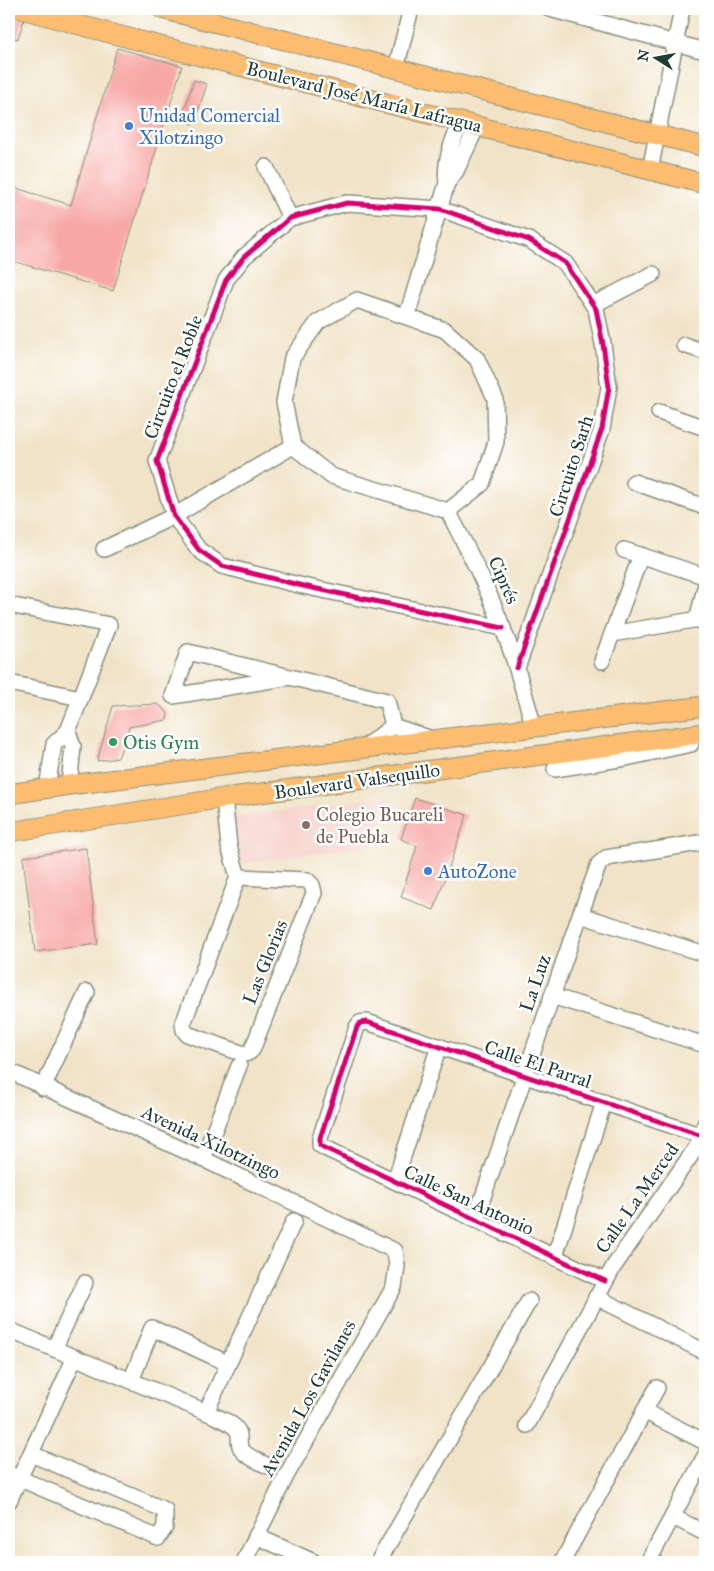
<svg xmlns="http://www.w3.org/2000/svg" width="714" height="1571" viewBox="0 0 714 1571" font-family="'IM FELL Great Primer',serif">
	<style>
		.built { fill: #f7d0ca }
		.building { fill: #f7a7a5 }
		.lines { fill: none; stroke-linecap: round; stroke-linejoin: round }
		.minor-casing { stroke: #88907e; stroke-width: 18 }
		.major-casing { stroke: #88907e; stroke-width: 21 }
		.minor { stroke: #fff; stroke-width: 15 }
		.major { stroke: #fcbd6f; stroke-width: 19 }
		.cycleway-casing { stroke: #fff; stroke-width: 8 }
		.cycleway { stroke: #d6006c; stroke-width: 5 }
		.shop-dot { fill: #3f7fe0; stroke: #fff; stroke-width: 2 }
		.leisure-dot { fill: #2e9e5b; stroke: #fff; stroke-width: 2 }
		.education-dot { fill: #8d6e63; stroke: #fff; stroke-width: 2 }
		.labels { text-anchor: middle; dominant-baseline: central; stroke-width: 5; stroke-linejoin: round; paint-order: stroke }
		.street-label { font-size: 19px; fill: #1f3d34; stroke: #fff }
		.shop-label { font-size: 19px; fill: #366cbe; stroke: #fff; text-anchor: start }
		.leisure-label { font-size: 19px; fill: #27864d; stroke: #fff; text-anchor: start }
		.education-label { font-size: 19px; fill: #785e54; stroke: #fff; text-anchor: start }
	</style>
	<rect width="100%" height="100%" fill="#fff"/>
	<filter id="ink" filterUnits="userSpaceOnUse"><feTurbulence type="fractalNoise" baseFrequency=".02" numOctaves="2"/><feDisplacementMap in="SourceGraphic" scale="10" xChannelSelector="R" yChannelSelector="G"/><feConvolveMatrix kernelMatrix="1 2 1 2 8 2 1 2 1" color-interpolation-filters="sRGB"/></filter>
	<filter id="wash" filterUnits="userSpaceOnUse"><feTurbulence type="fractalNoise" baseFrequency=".0096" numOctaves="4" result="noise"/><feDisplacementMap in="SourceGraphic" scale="20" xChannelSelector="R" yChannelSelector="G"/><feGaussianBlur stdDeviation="1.12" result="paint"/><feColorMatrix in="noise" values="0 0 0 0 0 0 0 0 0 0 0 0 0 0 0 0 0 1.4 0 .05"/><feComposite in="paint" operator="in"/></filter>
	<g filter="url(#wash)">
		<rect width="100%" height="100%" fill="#f1e3c7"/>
		<!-- built -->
		<path class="built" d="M389 796 373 845 236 864 232 818Z"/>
		<g id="blocks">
			<!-- building -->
			<g class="building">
				<path d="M9 14 24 19 18 39 9 36Z"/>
				<path d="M117 48 182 66 113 291 9 260V186L71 205Z"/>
				<path d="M194 80 207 84 194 124 181 120Z"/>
				<path d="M158 704 168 713 167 720 129 727 118 758 97 761 113 706Z"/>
				<path d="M415 798 467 815 434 910 401 897 417 846 401 839Z"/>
				<path d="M86 848 98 944 35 952 23 857Z"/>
			</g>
		</g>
	</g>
	<g filter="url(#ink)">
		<use href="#blocks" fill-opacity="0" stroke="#88907e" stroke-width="1"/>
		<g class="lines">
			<defs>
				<g id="minor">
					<path d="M550 9 705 51"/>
					<path d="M396 68 411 9"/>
					<path d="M266 167 290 218"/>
					<path d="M650 170 682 9"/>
					<path d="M447 182C444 165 452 135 464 122"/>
					<path d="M357 300 445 330 477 359 495 398 496 442 482 484 448 511 331 476 293 446 284 402 292 358 318 322Z"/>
					<path d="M593 305 653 274"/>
					<path d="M407 316 447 183 456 171 477 126"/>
					<path d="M684 345 705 352"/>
					<path d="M659 412 705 428"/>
					<path d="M634 482 705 507"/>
					<path d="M448 511C468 550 488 588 503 629 516 661 524 694 534 727"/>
					<path d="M104 549 174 516 293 446"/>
					<path d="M624 550 701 575 705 578"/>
					<path d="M9 605 109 625 68 731 54 744 47 788"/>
					<path d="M697 620 705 588"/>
					<path d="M503 628 303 586 222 566 199 550 174 516 157 461 226 280 244 257 290 218 347 203 440 209 529 240 565 263 596 309 603 344 609 387 602 429 517 668"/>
					<path d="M612 634 705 618"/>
					<path d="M602 661 641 555"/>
					<path d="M290 677 173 696 188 652 387 701 393 726"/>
					<path d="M9 683 80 698"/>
					<path d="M68 731 73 747 69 785"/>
					<path d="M362 749 393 726 432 739"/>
					<path d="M555 769 626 758 691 744"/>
					<path d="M224 798 229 846 238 877 183 1024 184 1030 187 1034 244 1054 248 1053 252 1050 314 893 312 885 307 880 238 877"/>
					<path d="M580 915 705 954"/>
					<path d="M552 996 705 1045"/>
					<path d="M9 1071 203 1159 395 1251 397 1266 394 1287 286 1476 244 1562"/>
					<path d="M43 1088 87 992"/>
					<path d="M203 1159 239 1066"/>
					<path d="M395 1181 439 1046"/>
					<path d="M475 1220 580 915 599 864 606 858 705 842"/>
					<path d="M555 1256 604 1102"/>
					<path d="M605 1281 325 1148 320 1145V1138L357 1027 360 1023 367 1022 705 1137"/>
					<path d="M596 1297 705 1352"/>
					<path d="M9 1330 206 1412C215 1417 231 1421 237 1430 241 1435 238 1440 240 1446 242 1455 260 1462 268 1466"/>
					<path d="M54 1349 85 1283"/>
					<path d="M131 1381 152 1328 227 1363"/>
					<path d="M644 1411 705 1442"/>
					<path d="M206 1412 294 1221"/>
					<path d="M527 1425 614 1266 698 1145 705 1124"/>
					<path d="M9 1474 158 1538 165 1527V1510L31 1454"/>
					<path d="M9 1501 75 1357"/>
					<path d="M673 1517 705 1533"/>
					<path d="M256 1536 314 1562"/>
					<path d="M378 1562 529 1301"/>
					<path d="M562 1562 657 1388"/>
					<path d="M648 1562 705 1456"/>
				</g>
				<g id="major">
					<path d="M22 9 113 34 705 184"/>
					<path d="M162 9 705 147"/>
					<path d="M9 794 69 785 705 706"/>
					<path d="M9 832 224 798 705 733"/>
				</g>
			</defs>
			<!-- minor casing -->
			<use href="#minor" class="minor-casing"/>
			<!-- major casing -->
			<use href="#major" class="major-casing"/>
			<!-- minor -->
			<use href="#minor" class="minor"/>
			<!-- major -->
			<use href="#major" class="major"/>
			<defs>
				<g id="cycleway">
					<path d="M503 628 303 586 222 566 199 550 174 516 157 461 226 280 244 257 290 218 347 203 440 209 529 240 565 263 596 309 603 344 609 387 602 429 517 668"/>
					<path d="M605 1281 325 1148 320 1145V1138L357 1027 360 1023 367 1022 705 1137"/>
				</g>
			</defs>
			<!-- cycleway casing -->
			<use href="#cycleway" class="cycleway-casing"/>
			<!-- cycleway -->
			<use href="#cycleway" class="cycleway"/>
		</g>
	</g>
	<!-- markers -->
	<g class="shop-dot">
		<circle cx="129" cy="126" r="5"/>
		<circle cx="428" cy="871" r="5"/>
	</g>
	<circle class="leisure-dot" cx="113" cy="742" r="5"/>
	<circle class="education-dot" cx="306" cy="825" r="5"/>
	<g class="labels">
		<!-- street labels -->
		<g class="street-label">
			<text transform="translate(364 97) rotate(14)">Boulevard José María Lafragua</text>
			<text transform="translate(173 377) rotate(-69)">Circuito el Roble</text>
			<text transform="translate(571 466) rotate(-72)">Circuito Sarh</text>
			<text transform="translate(504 580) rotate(66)">Ciprés</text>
			<text transform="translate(357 781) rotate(-8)">Boulevard Valsequillo</text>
			<text transform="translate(265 962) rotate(-68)">Las Glorias</text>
			<text transform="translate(535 983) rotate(-71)">La Luz</text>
			<text transform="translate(538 1064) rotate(19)">Calle El Parral</text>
			<text transform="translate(211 1142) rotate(25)">Avenida Xilotzingo</text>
			<text transform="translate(637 1198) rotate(-55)">Calle La Merced</text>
			<text transform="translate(469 1200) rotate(25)">Calle San Antonio</text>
			<text transform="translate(308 1398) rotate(-61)">Avenida Los Gavilanes</text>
		</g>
		<!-- shop labels -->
		<g class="shop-label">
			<text x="139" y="115">Unidad Comercial<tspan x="139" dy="22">Xilotzingo</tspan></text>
			<text x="438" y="871">AutoZone</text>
		</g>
		<!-- leisure labels -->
		<g class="leisure-label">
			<text x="123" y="742">Otis Gym</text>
		</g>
		<!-- education labels -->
		<g class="education-label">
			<text x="316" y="814">Colegio Bucareli<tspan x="316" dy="22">de Puebla</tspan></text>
		</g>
	</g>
	<!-- margin -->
	<rect width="714" height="1571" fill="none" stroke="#fff" stroke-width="30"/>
	<!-- north arrow -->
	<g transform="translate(656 58) rotate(281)" stroke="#ffffff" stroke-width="4" paint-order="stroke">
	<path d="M0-4L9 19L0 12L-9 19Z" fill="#1f3d34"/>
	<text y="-8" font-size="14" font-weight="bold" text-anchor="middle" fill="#1f3d34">N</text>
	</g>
</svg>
